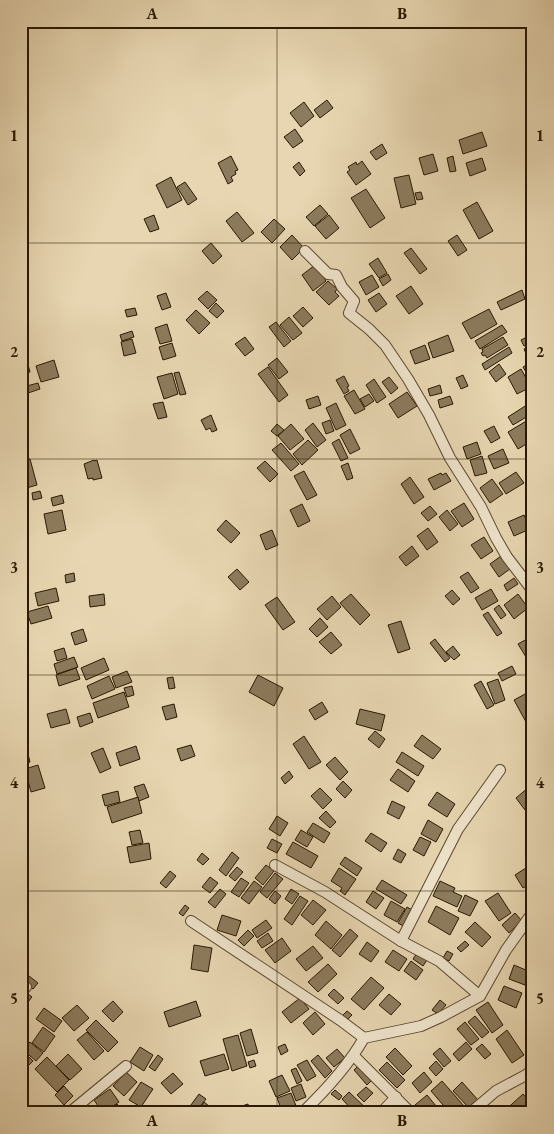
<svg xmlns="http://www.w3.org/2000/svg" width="554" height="1134" viewBox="0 0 554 1134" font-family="'EB Garamond',serif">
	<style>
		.building { fill: #8c7b5d; stroke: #2a1901 }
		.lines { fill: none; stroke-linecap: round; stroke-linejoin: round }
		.minor-casing { stroke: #59482d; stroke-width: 12 }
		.minor { stroke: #efe4cc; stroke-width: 10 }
		.grid { fill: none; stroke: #2a1901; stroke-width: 1; stroke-opacity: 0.55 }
		.neatline { fill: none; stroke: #2a1901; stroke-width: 2 }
		.grid-label { font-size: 16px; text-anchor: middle; font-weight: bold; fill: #2a1901 }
	</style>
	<rect width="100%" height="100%" fill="#e7d6b1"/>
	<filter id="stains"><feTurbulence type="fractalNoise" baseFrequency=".004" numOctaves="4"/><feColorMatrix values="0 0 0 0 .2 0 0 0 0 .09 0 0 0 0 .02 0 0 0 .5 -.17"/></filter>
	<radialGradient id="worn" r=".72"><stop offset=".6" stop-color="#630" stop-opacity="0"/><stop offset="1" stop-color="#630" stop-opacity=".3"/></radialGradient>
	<!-- building -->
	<g class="building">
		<path d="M327 100 333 108 320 118 314 110Z"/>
		<path d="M304 102 314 116 301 127 290 113Z"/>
		<path d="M295 129 303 141 293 148 284 137Z"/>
		<path d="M482 132 487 146 463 154 459 140Z"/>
		<path d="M382 144 387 153 376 160 370 152Z"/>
		<path d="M433 154 438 171 424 175 419 158Z"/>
		<path d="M231 156 238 170 235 171 236 174 231 177 233 181 228 184 218 163Z"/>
		<path d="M453 156 456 171 450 172 447 158Z"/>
		<path d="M482 158 486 170 470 176 466 163Z"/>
		<path d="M362 161 371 174 356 185 347 172 350 170 348 167 356 162 357 165Z"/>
		<path d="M299 162 305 171 300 176 293 167Z"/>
		<path d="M409 175 416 204 401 208 394 178Z"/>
		<path d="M171 177 182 200 167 208 156 185Z"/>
		<path d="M185 182 197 199 188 205 177 187Z"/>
		<path d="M366 189 385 218 370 228 351 198Z"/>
		<path d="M421 192 423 199 417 200 415 193Z"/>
		<path d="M477 202 493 231 479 239 463 210Z"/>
		<path d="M320 205 328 214 314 226 306 217Z"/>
		<path d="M237 212 254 233 242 242 226 221Z"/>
		<path d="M154 215 159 229 150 232 144 219Z"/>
		<path d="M329 215 339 228 326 239 315 226Z"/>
		<path d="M274 219 285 229 272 243 261 232Z"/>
		<path d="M292 235 304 248 292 260 280 247Z"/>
		<path d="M457 235 467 250 458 256 448 241Z"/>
		<path d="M211 243 222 256 213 264 202 251Z"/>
		<path d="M411 248 427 269 420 274 404 253Z"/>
		<path d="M378 258 387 273 379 278 369 264Z"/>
		<path d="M315 265 325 275 323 276 326 281 313 291 302 275Z"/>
		<path d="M388 274 391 280 383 286 379 279Z"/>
		<path d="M372 275 379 287 366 295 359 282Z"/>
		<path d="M328 281 337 289 335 292 339 296 329 305 316 292Z"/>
		<path d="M411 286 423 304 409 314 396 296Z"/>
		<path d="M522 290 525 299 501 310 497 302Z"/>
		<path d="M207 291 217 300 208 309 198 299Z"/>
		<path d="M166 293 171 307 162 310 157 296Z"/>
		<path d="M379 293 387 304 376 312 368 300Z"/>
		<path d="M216 303 224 311 217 318 209 311Z"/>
		<path d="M303 307 313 318 303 327 293 316Z"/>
		<path d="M135 308 137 315 127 317 125 310Z"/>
		<path d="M489 309 497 324 471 339 462 323Z"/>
		<path d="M196 310 210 323 199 334 186 320Z"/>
		<path d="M289 317 302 333 293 340 280 325Z"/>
		<path d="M276 322 291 341 284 347 269 327Z"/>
		<path d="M167 324 172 341 160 344 155 328Z"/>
		<path d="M502 325 507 332 480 349 475 341Z"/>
		<path d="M132 331 134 337 122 341 120 335Z"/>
		<path d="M533 334V342L524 346 521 340Z"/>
		<path d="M448 335 454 351 433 358 428 343Z"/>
		<path d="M245 337 254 349 245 356 235 344Z"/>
		<path d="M503 337 508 345 487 358 485 355 483 356 481 353 483 352 482 349Z"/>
		<path d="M132 339 136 353 124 356 121 342Z"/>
		<path d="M172 343 176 356 163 360 159 347Z"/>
		<path d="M425 345 430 359 415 364 410 351Z"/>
		<path d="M533 345V353L527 356 524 349Z"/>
		<path d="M509 347 512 353 485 370 482 364Z"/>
		<path d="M24 349 30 372 21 374V350Z"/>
		<path d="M277 358 288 372 279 379 268 365Z"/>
		<path d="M54 360 59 377 41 382 36 366Z"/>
		<path d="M533 361V384L523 367Z"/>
		<path d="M499 364 506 374 496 382 489 372Z"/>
		<path d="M268 367 288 395 279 402 258 374Z"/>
		<path d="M521 369 531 387 517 394 508 377Z"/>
		<path d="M179 372 186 394 180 395 174 373Z"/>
		<path d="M172 373 178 394 164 399 157 377Z"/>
		<path d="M463 375 468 386 461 389 456 378Z"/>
		<path d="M344 376 349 386 347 387 349 391 344 394 336 380Z"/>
		<path d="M389 377 398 388 391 394 382 382Z"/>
		<path d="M374 379 386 397 377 403 366 385Z"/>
		<path d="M38 383 40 389 25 394 23 387Z"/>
		<path d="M440 385 442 393 430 396 428 389Z"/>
		<path d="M354 390 365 409 355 414 344 396Z"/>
		<path d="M407 392 417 406 398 418 389 404Z"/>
		<path d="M369 394 374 401 365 407 360 399Z"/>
		<path d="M318 396 321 405 309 409 306 400Z"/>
		<path d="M450 396 453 404 440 408 438 400Z"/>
		<path d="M533 401V413L513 425 508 417Z"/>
		<path d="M163 402 167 417 158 419 153 404Z"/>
		<path d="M336 403 346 425 336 430 326 408Z"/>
		<path d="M211 415 217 430 212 432 210 428 206 430 201 420Z"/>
		<path d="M533 417V440L518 449 508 432Z"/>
		<path d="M330 420 334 431 326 434 322 423Z"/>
		<path d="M313 423 326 440 317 447 305 430Z"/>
		<path d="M277 424 284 430 277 436 271 431Z"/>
		<path d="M291 424 304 439 290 450 278 436Z"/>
		<path d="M494 426 500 438 491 443 484 431Z"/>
		<path d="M350 429 360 449 350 454 340 435Z"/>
		<path d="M339 439 348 458 341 461 332 443Z"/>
		<path d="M308 440 318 450 302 465 293 454Z"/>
		<path d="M477 442 481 454 467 459 463 447Z"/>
		<path d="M281 443 299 464 291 471 272 450Z"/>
		<path d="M503 449 509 463 494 469 488 456Z"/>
		<path d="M482 456 487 473 475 476 470 460Z"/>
		<path d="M30 459 37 485 23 489 21 461Z"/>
		<path d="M94 460V461L97 460 102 478 93 480V478L88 479 84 464Z"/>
		<path d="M265 461 278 474 270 482 257 468Z"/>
		<path d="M348 463 353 478 347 480 341 466Z"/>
		<path d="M304 471 317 495 307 500 294 476Z"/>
		<path d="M516 472 524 483 506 494 499 483Z"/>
		<path d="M441 473 442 475 446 473 451 481 434 490 428 479Z"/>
		<path d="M410 477 424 497 414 504 401 484Z"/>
		<path d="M492 479 503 494 490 503 480 488Z"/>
		<path d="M40 491 42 498 33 500 32 493Z"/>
		<path d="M62 495 64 503 53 506 51 498Z"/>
		<path d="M464 503 474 519 462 527 451 511Z"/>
		<path d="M302 504 310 521 298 527 290 510Z"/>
		<path d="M430 506 437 514 428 521 421 513Z"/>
		<path d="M62 510 66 530 48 534 44 514Z"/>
		<path d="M447 510 458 524 450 531 439 517Z"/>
		<path d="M524 515 530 529 514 536 508 522Z"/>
		<path d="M226 520 240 533 231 543 217 530Z"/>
		<path d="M428 528 438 542 427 550 417 536Z"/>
		<path d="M272 530 278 545 266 550 260 535Z"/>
		<path d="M484 537 493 551 481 559 471 545Z"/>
		<path d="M412 546 419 556 406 566 399 557Z"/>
		<path d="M501 556 510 569 499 577 490 564Z"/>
		<path d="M237 569 249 582 240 590 228 577Z"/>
		<path d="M468 572 479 588 471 593 460 577Z"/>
		<path d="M74 573 75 581 66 583 65 575Z"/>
		<path d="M514 578 518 584 507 591 504 585Z"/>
		<path d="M56 588 59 601 38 606 35 593Z"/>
		<path d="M491 589 498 601 482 610 475 598Z"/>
		<path d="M452 590 460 599 453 605 445 596Z"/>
		<path d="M104 594 105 605 90 607 89 596Z"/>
		<path d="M351 594 370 615 360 625 340 603Z"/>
		<path d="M518 594 528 608 514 619 504 605Z"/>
		<path d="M332 596 341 607 327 620 317 609Z"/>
		<path d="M277 597 295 622 283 630 265 605Z"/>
		<path d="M499 605 506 615 501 619 494 609Z"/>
		<path d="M48 606 52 618 31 624 27 612Z"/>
		<path d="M488 612 502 633 497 636 483 615Z"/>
		<path d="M320 618 328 627 317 637 309 629Z"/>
		<path d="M401 621 410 649 398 653 388 625Z"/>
		<path d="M83 629 87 641 75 645 71 633Z"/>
		<path d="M331 632 342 645 331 654 319 642Z"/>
		<path d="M435 639 450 658 445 662 430 643Z"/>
		<path d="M527 639 533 649V653L526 657 518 644Z"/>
		<path d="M453 646 460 655 454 660 446 652Z"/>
		<path d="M64 648 67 658 57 661 54 651Z"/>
		<path d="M74 657 78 667 57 674 54 664Z"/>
		<path d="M104 658 109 670 86 680 81 668Z"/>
		<path d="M512 666 516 674 502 681 498 673Z"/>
		<path d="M76 668 80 679 59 686 56 675Z"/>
		<path d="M127 671 132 682 116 688 112 677Z"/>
		<path d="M258 675 283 688 274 706 249 692Z"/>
		<path d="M109 676 115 689 92 699 87 686Z"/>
		<path d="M173 677 175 688 169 689 167 678Z"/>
		<path d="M498 679 505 700 495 704 487 683Z"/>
		<path d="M481 681 494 705 487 709 474 685Z"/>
		<path d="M132 686 134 695 127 697 124 688Z"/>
		<path d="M124 692 129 707 98 718 93 703Z"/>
		<path d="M527 693 533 705V719L526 722 514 700Z"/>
		<path d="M322 702 328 712 315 720 309 710Z"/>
		<path d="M174 704 177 717 166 720 162 707Z"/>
		<path d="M66 709 70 723 51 728 47 714Z"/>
		<path d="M360 709 385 715 381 731 356 724Z"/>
		<path d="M90 713 93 722 80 727 77 717Z"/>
		<path d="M375 731 385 739 379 748 368 739Z"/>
		<path d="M422 735 441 749 433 759 414 746Z"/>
		<path d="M304 736 321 762 309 769 293 744Z"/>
		<path d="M191 745 195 756 181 761 177 749Z"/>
		<path d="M26 746 30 762 21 765V747Z"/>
		<path d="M136 746 140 759 120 766 116 753Z"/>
		<path d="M103 748 111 768 100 773 91 753Z"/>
		<path d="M402 752 424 766 418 776 396 762Z"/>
		<path d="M335 757 348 772 340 780 326 765Z"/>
		<path d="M38 765 45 788 31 792 25 769Z"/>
		<path d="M398 769 415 781 408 792 390 780Z"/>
		<path d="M289 771 293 777 285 784 281 778Z"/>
		<path d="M343 781 352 790 345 798 336 789Z"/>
		<path d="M144 784 149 797 139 801 134 787Z"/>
		<path d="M529 787 533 792V804L525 810 516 798Z"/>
		<path d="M320 788 332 800 323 809 311 796Z"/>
		<path d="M118 791 120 802 105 806 102 795Z"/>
		<path d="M437 792 455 804 447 817 428 805Z"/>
		<path d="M138 797 142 813 112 823 107 807Z"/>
		<path d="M392 801 405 807 399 819 387 813Z"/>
		<path d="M326 811 336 822 330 828 319 818Z"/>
		<path d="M277 816 288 823 280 836 269 829Z"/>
		<path d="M428 820 443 829 436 842 421 834Z"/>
		<path d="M313 823 330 833 324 843 307 832Z"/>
		<path d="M140 830 143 843 132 845 129 832Z"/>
		<path d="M301 830 313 837 307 847 295 840Z"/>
		<path d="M371 833 387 843 381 852 365 841Z"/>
		<path d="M420 837 431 842 424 856 413 850Z"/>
		<path d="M272 839 282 844 277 853 267 848Z"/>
		<path d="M293 842 318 856 311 868 286 854Z"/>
		<path d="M149 843 151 859 130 863 127 847Z"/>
		<path d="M533 844V860L525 850Z"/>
		<path d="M398 849 406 854 401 863 393 859Z"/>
		<path d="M232 852 239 858 226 876 219 870Z"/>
		<path d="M202 853 209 859 203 865 197 860Z"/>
		<path d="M345 857 362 868 357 876 340 864Z"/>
		<path d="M266 865 274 871 263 885 255 878Z"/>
		<path d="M529 866 533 871V882L523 888 515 875Z"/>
		<path d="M237 867 243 872 235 881 229 876Z"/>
		<path d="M339 868 356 879 345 895 340 891 342 888 331 881Z"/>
		<path d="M170 871 176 876 166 888 160 883Z"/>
		<path d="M275 873 283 879 267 898 260 892Z"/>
		<path d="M210 877 218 883 210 893 202 887Z"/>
		<path d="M241 878 249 883 239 897 231 892Z"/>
		<path d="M382 880 407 895 401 904 376 889Z"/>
		<path d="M254 881 262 887 249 904 241 898Z"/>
		<path d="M440 881 455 888 453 892 462 896 457 907 433 896Z"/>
		<path d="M220 889 226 894 215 908 208 902Z"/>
		<path d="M291 889 299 894 292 904 285 899Z"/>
		<path d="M275 891 281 896 275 904 269 899Z"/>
		<path d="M373 891 384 898 376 909 366 902Z"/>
		<path d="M498 893 511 913 499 921 485 901Z"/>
		<path d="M465 895 478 901 470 916 458 911Z"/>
		<path d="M300 896 308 901 292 925 284 919Z"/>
		<path d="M313 900 326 910 313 925 301 915Z"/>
		<path d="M391 901 405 909 397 922 384 915Z"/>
		<path d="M185 905 189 908 183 916 179 913Z"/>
		<path d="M436 906 459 918 450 935 428 922Z"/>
		<path d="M407 907 412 910 403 926 398 923Z"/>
		<path d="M515 913 522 921 509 933 502 925Z"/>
		<path d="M222 915 241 921 236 936 217 930Z"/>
		<path d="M266 920 272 928 257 938 252 930Z"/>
		<path d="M326 921 342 935 331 949 315 935Z"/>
		<path d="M475 922 491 937 482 947 465 932Z"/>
		<path d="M350 929 358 936 340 957 332 950Z"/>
		<path d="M248 930 254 936 244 946 238 940Z"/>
		<path d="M268 933 273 941 262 948 257 941Z"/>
		<path d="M282 938 291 951 275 963 265 950Z"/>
		<path d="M465 941 469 945 461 952 457 948Z"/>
		<path d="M367 942 379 951 371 962 359 954Z"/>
		<path d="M194 945 212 948 208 972 191 969Z"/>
		<path d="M313 946 323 958 306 971 296 959Z"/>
		<path d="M393 950 407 959 399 971 385 962Z"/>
		<path d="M447 951 453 954 449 961 443 958Z"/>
		<path d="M417 953 427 960 423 966 413 959Z"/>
		<path d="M411 961 423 970 416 980 404 971Z"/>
		<path d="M328 964 337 974 318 992 308 982Z"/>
		<path d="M514 965 533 973V988L509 979Z"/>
		<path d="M29 976 38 983 33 989 24 982Z"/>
		<path d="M371 977 384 988 364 1010 351 999Z"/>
		<path d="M504 986 522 993 516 1008 498 1000Z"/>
		<path d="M334 989 344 998 338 1004 328 995Z"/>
		<path d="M27 993 32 997 28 1002 23 998Z"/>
		<path d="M389 994 401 1004 391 1015 379 1005Z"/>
		<path d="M300 998 309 1009 291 1023 282 1012Z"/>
		<path d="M440 1000 446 1005 438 1014 432 1010Z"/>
		<path d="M113 1001 123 1012 113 1022 102 1011Z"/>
		<path d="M196 1001 201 1016 169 1027 164 1012Z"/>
		<path d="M488 1002 503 1025 492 1033 476 1010Z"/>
		<path d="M77 1005 89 1018 74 1031 62 1018Z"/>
		<path d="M44 1008 62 1021 54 1032 36 1019Z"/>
		<path d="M347 1011 352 1015 347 1020 342 1016Z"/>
		<path d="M315 1012 325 1024 313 1035 303 1023Z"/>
		<path d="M475 1016 489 1032 482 1038 468 1022Z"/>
		<path d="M96 1020 118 1042 108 1052 86 1030Z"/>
		<path d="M465 1022 479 1039 471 1045 457 1029Z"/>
		<path d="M43 1027 55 1036 44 1052 32 1043Z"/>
		<path d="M251 1029 258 1053 247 1056 240 1033Z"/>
		<path d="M507 1030 524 1055 512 1063 496 1039Z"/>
		<path d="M87 1032 104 1051 94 1060 77 1040Z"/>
		<path d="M238 1035 247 1066 232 1071 223 1039Z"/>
		<path d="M30 1042 43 1053 36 1061 23 1050Z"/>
		<path d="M466 1042 472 1049 459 1061 453 1054Z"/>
		<path d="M285 1044 288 1051 281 1055 278 1047Z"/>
		<path d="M482 1044 491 1054 485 1059 476 1049Z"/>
		<path d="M140 1047 153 1055 144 1071 130 1062Z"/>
		<path d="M395 1048 412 1066 403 1075 386 1057Z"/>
		<path d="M440 1048 451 1061 444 1067 433 1054Z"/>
		<path d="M21 1049 33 1061 24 1070 21 1067Z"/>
		<path d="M337 1049 345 1058 334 1067 326 1058Z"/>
		<path d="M68 1054 82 1069 70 1080 56 1066Z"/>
		<path d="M224 1054 229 1069 205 1076 200 1061Z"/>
		<path d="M158 1055 163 1059 155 1071 149 1067Z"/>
		<path d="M318 1055 332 1071 325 1078 311 1061Z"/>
		<path d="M47 1057 69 1080 57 1092 35 1069Z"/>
		<path d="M254 1060 256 1066 250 1068 248 1062Z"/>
		<path d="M307 1060 316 1076 307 1081 297 1065Z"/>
		<path d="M436 1061 443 1069 436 1076 429 1068Z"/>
		<path d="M387 1062 405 1080 397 1088 379 1070Z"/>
		<path d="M359 1065 372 1080 367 1085 354 1070Z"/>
		<path d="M296 1068 302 1081 297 1084 291 1070Z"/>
		<path d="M126 1072 137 1082 124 1096 113 1086Z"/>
		<path d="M424 1072 432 1082 420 1093 412 1083Z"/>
		<path d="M173 1073 183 1084 171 1094 161 1083Z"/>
		<path d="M282 1075 290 1091 276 1097 269 1081Z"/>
		<path d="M442 1081 464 1106 456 1113H450L431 1091Z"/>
		<path d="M141 1082 153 1089 141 1107 129 1100Z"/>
		<path d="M462 1082 478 1100 469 1108 453 1091Z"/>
		<path d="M301 1084 306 1097 296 1101 291 1088Z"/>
		<path d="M64 1086 73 1096 64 1105 55 1095Z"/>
		<path d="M366 1087 373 1093 364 1102 357 1095Z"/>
		<path d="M110 1089 119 1102 103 1113 94 1100Z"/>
		<path d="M335 1090 342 1096 339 1100 331 1094Z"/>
		<path d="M349 1092 369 1111 367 1113H355L342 1099Z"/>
		<path d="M291 1093 298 1111 283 1113 277 1098Z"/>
		<path d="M199 1094 206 1099 195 1113H185Z"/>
		<path d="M523 1094 533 1105 524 1113H502Z"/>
		<path d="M427 1095 436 1106 429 1113H422L415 1105Z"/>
		<path d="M21 1101 29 1107 24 1113H21Z"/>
		<path d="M204 1102 215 1111 213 1113H196Z"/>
		<path d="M117 1104 123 1111 122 1113H108Z"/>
		<path d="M248 1104 250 1113H231L230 1110Z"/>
	</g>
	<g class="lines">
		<defs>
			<g id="minor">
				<path d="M305 251 328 274 336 275 342 287 354 301 349 313 369 329 385 345 408 379 429 415 450 458 481 507 496 538 507 557 533 591"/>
				<path d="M275 865 325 892 401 941 439 961 480 996"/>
				<path d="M191 921 340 1020 364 1038"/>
				<path d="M401 941 458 829 500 770"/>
				<path d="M21 991 26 987"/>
				<path d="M354 1056 411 1113"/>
				<path d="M69 1113 126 1066"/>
				<path d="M302 1113C325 1091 348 1066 364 1038L421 1026 441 1017 480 996 506 950 533 912"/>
				<path d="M381 1113 396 1097"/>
				<path d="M470 1113 496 1091 526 1075 533 1069"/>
			</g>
		</defs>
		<!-- minor casing -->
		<use href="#minor" class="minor-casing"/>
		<!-- minor -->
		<use href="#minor" class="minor"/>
	</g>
	<!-- grid -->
	<path class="grid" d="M277 21V1113M21 243H533M21 459H533M21 675H533M21 891H533"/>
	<!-- margin -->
	<rect width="554" height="1134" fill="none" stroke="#e7d6b1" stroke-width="55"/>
	<rect x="28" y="28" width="498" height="1078" class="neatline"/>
	<g class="grid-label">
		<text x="152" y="19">A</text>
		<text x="402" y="19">B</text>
		<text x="14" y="141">1</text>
		<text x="540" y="141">1</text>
		<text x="14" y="357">2</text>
		<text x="540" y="357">2</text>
		<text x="14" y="573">3</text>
		<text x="540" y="573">3</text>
		<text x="14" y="788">4</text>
		<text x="540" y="788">4</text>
		<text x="14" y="1004">5</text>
		<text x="540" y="1004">5</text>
		<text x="152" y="1126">A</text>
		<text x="402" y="1126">B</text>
	</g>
	<rect width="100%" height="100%" filter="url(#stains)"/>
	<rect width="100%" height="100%" fill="url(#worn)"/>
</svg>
